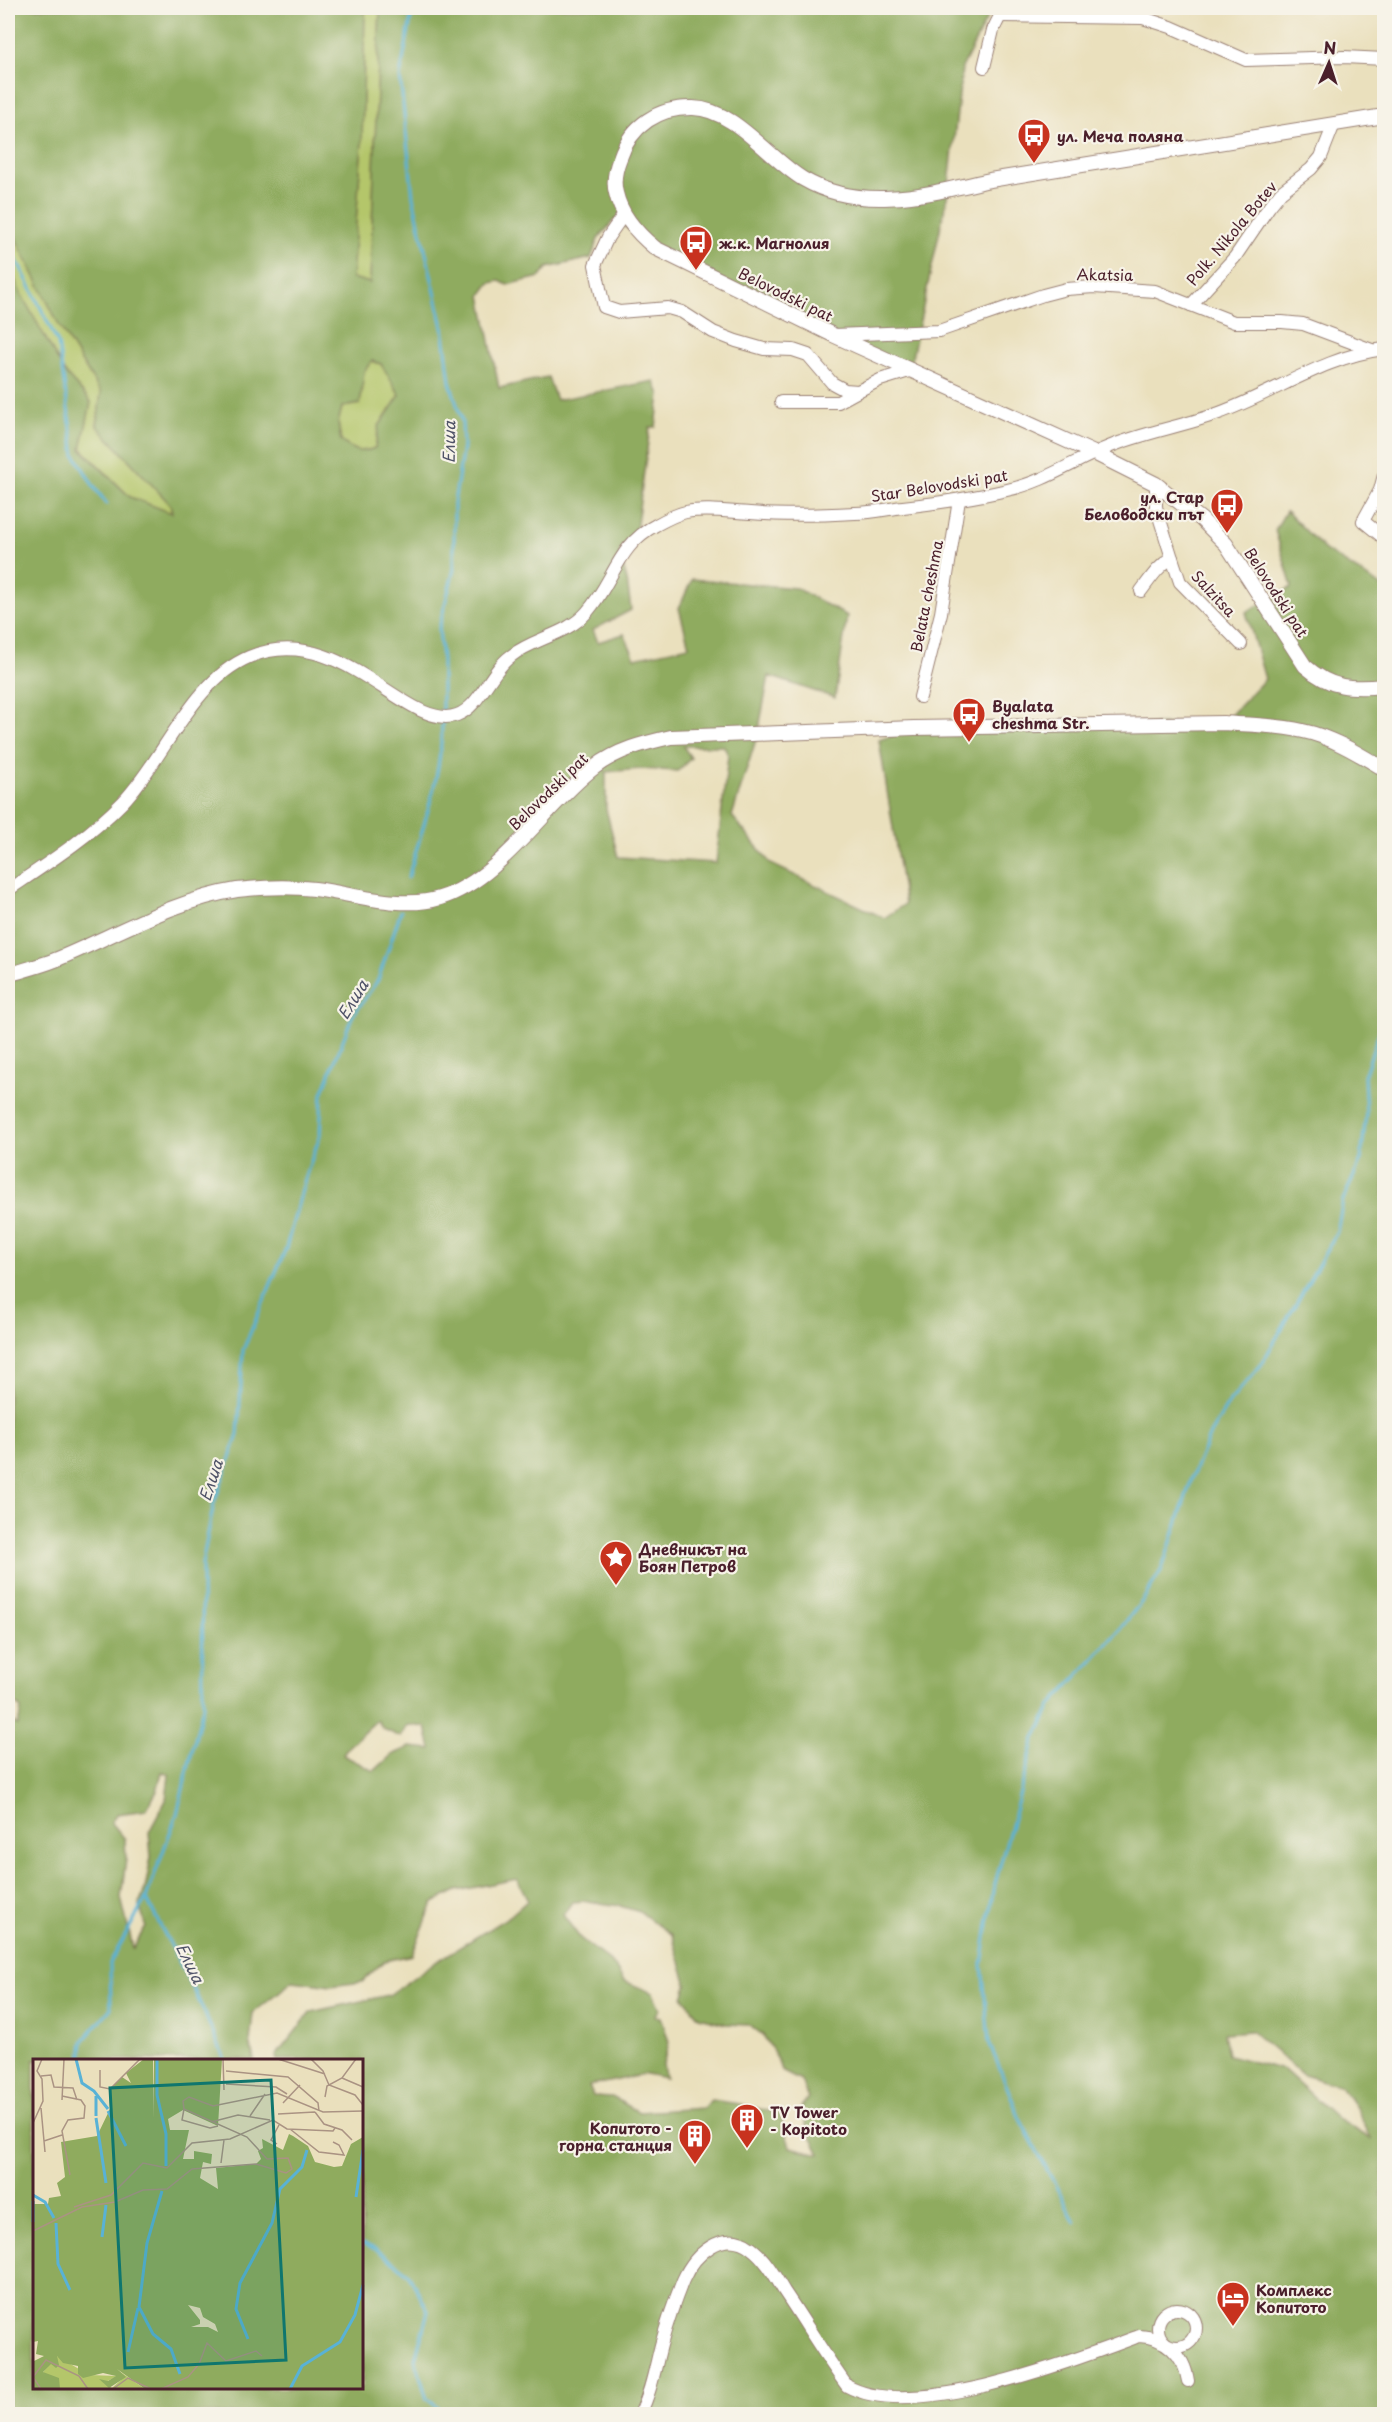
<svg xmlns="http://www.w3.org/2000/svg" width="1392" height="2422" viewBox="0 0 1392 2422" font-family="'Playpen Sans',sans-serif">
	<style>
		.green { fill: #b4c66a; stroke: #7f724a; stroke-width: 1.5 }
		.forest { fill: #8fab5e; stroke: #6c6544; stroke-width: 1.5; fill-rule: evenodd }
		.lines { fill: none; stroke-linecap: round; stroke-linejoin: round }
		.stream { stroke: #59b2d6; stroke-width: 3 }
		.minor-casing { stroke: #9a8074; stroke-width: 14 }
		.tertiary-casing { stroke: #9a8074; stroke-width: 16 }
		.minor { stroke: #fff; stroke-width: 12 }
		.tertiary { stroke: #fff; stroke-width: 14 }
		.labels { text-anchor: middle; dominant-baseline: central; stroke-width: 4.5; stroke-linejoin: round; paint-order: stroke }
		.poi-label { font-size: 15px; font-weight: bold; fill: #4a1f2b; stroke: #f7f3e8; text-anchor: start }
		.street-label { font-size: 15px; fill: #4a1f2b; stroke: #f7f3e8 }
		.water-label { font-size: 16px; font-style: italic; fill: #4f5267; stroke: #f7f3e8 }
		.inset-river { fill: none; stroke: #59b2d6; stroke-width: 3 }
		.inset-road { fill: none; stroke: #aa9383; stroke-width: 1.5 }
		.view { fill: #0f766e; fill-opacity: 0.15; stroke: #0f766e; stroke-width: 3 }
		.inset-edge { fill: none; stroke: #4a1f2b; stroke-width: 3 }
	</style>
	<rect width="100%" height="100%" fill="#f7f3e8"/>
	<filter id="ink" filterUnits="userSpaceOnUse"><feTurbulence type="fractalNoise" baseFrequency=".0167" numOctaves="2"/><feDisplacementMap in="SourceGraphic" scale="12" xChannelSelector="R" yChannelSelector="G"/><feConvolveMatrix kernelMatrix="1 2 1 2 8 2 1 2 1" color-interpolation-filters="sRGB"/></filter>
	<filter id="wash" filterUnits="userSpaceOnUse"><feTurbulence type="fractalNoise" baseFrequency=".008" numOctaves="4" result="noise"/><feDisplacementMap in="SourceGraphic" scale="24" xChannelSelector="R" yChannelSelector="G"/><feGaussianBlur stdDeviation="1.35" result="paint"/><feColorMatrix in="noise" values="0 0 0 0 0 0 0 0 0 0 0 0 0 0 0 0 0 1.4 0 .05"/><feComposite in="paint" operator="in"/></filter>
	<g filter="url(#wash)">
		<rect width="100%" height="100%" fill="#eae0bd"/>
		<!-- green -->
		<g class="green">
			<path d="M365 8H380L370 283 352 278 362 141Z"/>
			<path d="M8 223 60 327 101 393 97 426 170 504 172 514 130 497 81 448 91 402 65 373 21 294 8 264Z"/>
			<path d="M372 361 381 364 400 395 379 426 375 448C361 454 353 450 341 441L338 422 342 407 360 404 364 371Z"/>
		</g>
		<!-- forest -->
		<path class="forest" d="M8 8H365L362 141 352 278 370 283 380 8H992L962 68 948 193 909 371 655 248 615 219 598 239 591 258 547 268 540 277 507 285 500 281 490 283 481 295 499 388 548 377 556 400 654 381 660 394 656 427H650L636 531 619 552 627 580 631 610 593 630 598 642 624 634 635 658 689 646 679 608 692 579 796 588 847 616 835 698 769 676 758 733 732 816 771 864 884 918 905 904 879 740 914 728 1223 723 1265 679 1246 612 1292 587 1275 530 1286 511 1325 550 1384 588V2182L1382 2196 1384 2198V2414H8V1719L18 1725 21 1709 8 1696 11 1684 8 1681V264L21 294 65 373 91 402 81 449 130 497 172 513 170 504 97 426 101 393 60 327 8 223ZM372 361 381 364 400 395 379 426 375 448C361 454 353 451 341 441L338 423 342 407 360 404 364 371ZM683 746H724L728 755 716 863 618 857 606 809V772L640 769 678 771 691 758ZM377 1720 383 1729 401 1737 408 1725 426 1727 431 1749 410 1747 392 1755 374 1771 343 1755 349 1746ZM162 1772 169 1774 166 1800 149 1832 151 1857 145 1889 139 1904 146 1926 133 1948 121 1898 126 1859 125 1839 111 1822 117 1814 146 1810 157 1791ZM517 1879 528 1900 510 1916 431 1965 389 1995 311 2012 276 2056 277 2060H362V2388H34V2060H254L250 2041 253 2013 293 1981 331 1986 362 1982 384 1961 412 1955 433 1903 456 1891ZM587 1901 620 1906 640 1912 672 1935 687 1985 683 1997 699 2017 726 2024 749 2025 763 2035 777 2057 781 2071 801 2081 808 2098 801 2107 809 2133 820 2154 790 2147 780 2114 740 2104 711 2100 703 2108 639 2112 612 2097 593 2096 589 2086 646 2074 665 2078 663 2064 669 2042 661 2017 655 2016 660 2009 653 1993 624 1981 613 1964 580 1938 563 1915 572 1902ZM1251 2031 1303 2075 1341 2086 1357 2109 1371 2139 1338 2119 1284 2070 1228 2055 1224 2033Z"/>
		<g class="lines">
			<!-- stream -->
			<g class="stream">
				<path d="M413 8 400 76 413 197 443 327 450 382 462 421 463 447 454 503V569L439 628 442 661V712"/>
				<path d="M8 250 20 266 58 343 75 455 94 487 107 504"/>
				<path d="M408 878C423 826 443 773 442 719"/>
				<path d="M81 2060 83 2041 111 2008 110 1963 146 1898"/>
				<path d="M225 2060 195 1992 146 1898 177 1814 203 1706 202 1564 214 1503 238 1435 243 1350 286 1248 306 1175 320 1136 322 1094 352 1017 378 980 401 911"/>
				<path d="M1075 2222 1020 2119 989 2042 982 1964 993 1891 1035 1738 1052 1704 1120 1629 1143 1600 1162 1569 1193 1475 1210 1434 1230 1401 1261 1365 1337 1232 1343 1200 1361 1160 1366 1113 1364 1076 1384 1019"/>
				<path d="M362 2244 376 2249 408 2273 428 2311 415 2359 427 2399 447 2414"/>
				<path d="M34 2286V2285"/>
			</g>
		</g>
	</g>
	<g filter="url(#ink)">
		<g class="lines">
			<defs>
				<g id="minor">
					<path d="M1000 16 1143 18 1171 27 1246 60 1344 57 1384 59"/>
					<path d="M984 67 993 30 1004 8"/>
					<path d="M624 214 608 237 595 265 604 307 619 312 668 308 682 312 713 332 736 341 764 349 793 350 808 355 832 383 845 390 858 391 880 380 909 371"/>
					<path d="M1191 305 1235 257 1269 207 1281 192 1311 169 1321 157 1334 124"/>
					<path d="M834 335 939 331 1043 295 1066 289 1094 287 1155 291 1234 322H1282L1303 324 1372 350"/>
					<path d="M781 402H838L858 391"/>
					<path d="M1384 475 1380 490 1363 521 1384 538"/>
					<path d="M1172 558 1180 582 1241 644"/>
					<path d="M1141 591C1151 578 1158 566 1172 558L1156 507V484"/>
					<path d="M920 697 941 613 959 500"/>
					<path d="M8 890C48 863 89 837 123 802 164 759 192 681 249 657 341 619 407 733 457 715 480 707 490 671 511 656 534 638 567 635 587 612 613 583 618 544 656 525 665 520 676 514 686 512 706 508 730 512 750 513 785 516 821 515 855 513 871 513 888 509 903 507 938 503 973 498 1007 490 1045 482 1075 460 1111 446 1146 432 1184 426 1219 413 1274 393 1326 356 1384 349"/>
					<circle cx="1177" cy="2328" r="19"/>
					<path d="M640 2414C651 2392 655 2368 661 2345 667 2323 675 2300 683 2280 694 2255 723 2227 751 2248 765 2258 775 2276 784 2291 805 2322 825 2356 847 2386 912 2422 1069 2362 1139 2336 1165 2337 1184 2354 1188 2381"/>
				</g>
				<g id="tertiary">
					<path d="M1384 116 990 180C929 194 861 213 803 179 769 159 735 109 693 108 659 107 631 125 620 158 616 168 613 182 616 193 621 216 638 234 655 248L833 335 1096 454 1156 484 1202 520 1226 544 1305 666C1331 689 1351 689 1384 686"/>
					<path d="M8 975C23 970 40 966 55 960 114 936 174 900 237 890 262 887 290 886 315 889 353 894 403 910 440 898 501 879 545 805 595 767 617 750 644 743 671 737L914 728 1223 723C1250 725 1277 725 1303 731 1332 737 1359 754 1384 769"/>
				</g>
			</defs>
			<!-- minor casing -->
			<use href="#minor" class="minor-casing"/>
			<!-- tertiary casing -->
			<use href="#tertiary" class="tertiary-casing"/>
			<!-- minor -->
			<use href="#minor" class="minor"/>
			<!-- tertiary -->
			<use href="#tertiary" class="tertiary"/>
		</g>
	</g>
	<!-- icons -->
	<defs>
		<symbol id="bus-pin" viewBox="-11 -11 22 30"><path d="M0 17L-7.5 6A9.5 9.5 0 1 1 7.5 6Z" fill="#c8321e" stroke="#f7f3e8"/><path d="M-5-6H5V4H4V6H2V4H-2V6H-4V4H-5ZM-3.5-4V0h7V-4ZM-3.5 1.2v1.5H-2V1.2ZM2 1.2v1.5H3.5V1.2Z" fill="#fff"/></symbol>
		<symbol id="sight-pin" viewBox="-11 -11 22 30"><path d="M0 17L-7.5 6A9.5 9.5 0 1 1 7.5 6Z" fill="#c8321e" stroke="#f7f3e8"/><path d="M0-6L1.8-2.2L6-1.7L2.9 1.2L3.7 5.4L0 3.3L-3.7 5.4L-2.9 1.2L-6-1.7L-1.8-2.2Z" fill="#fff"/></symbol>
		<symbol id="building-pin" viewBox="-11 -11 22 30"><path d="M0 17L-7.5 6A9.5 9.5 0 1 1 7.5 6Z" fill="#c8321e" stroke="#f7f3e8"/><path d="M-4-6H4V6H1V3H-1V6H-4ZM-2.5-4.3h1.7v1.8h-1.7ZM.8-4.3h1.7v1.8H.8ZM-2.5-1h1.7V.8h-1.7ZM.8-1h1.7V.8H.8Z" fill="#fff"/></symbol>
		<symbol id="hotel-pin" viewBox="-11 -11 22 30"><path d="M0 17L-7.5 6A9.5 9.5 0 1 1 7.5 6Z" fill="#c8321e" stroke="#f7f3e8"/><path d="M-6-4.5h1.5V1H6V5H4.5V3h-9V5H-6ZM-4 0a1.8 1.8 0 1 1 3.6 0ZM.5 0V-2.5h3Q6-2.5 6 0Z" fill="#fff"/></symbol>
	</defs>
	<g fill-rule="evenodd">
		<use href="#bus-pin" x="1015" y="116" width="38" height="52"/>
		<use href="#bus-pin" x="677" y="223" width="38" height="52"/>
		<use href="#bus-pin" x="1208" y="486" width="38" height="52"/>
		<use href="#bus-pin" x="950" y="695" width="38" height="52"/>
		<use href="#sight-pin" x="597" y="1538" width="38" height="52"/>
		<use href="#building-pin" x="728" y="2101" width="38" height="52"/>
		<use href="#building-pin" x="676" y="2117" width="38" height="52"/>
		<use href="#hotel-pin" x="1214" y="2279" width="38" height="52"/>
	</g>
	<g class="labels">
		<!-- poi labels -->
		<g class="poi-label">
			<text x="1057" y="135">ул. Меча поляна</text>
			<text x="719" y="242">ж.к. Магнолия</text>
			<text x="1204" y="496" text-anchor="end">ул. Стар<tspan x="1204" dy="17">Беловодски път</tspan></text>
			<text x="992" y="705">Byalata<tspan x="992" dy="17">cheshma Str.</tspan></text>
			<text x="639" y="1548">Дневникът на<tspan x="639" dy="17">Боян Петров</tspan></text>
			<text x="770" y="2111">TV Tower<tspan x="770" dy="17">- Kopitoto</tspan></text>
			<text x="672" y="2127" text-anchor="end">Копитото -<tspan x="672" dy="17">горна станция</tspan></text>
			<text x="1256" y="2289">Комплекс<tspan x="1256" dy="17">Копитото</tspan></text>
		</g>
		<!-- street labels -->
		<g class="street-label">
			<text transform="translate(1231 233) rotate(-50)">Polk. Nikola Botev</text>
			<text transform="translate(1105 274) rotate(1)">Akatsia</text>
			<text transform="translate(786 294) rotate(26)">Belovodski pat</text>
			<text transform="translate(939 485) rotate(-9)">Star Belovodski pat</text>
			<text transform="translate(1277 592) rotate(57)">Belovodski pat</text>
			<text transform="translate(1214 593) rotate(47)">Salzitsa</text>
			<text transform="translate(926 596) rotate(-79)">Belata cheshma</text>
			<text transform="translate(548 791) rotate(-44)">Belovodski pat</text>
		</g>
		<!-- water labels -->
		<g class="water-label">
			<text transform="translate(448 442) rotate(-89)">Елша</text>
			<text transform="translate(352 999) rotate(-58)">Елша</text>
			<text transform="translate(210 1480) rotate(-72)">Елша</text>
			<text transform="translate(191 1963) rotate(64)">Елша</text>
		</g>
	</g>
	<!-- overview -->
	<g transform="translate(33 2059)">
		<rect width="330" height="330" fill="#eae0bd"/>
		<path d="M24 297 56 316 84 317 71 324 79 329 88 321 83 310 112 330H27L10 313Z" fill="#b4c66a"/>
		<path d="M111 0H120L121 60V0H189L185 67 150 51 135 60 137 71H156L150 100H161V92L179 95 178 105 170 103 167 119 185 130 183 109 223 105 228 100 225 92 230 89 229 80 250 91 256 75 260 77 275 87 282 103 301 108 309 107 318 85 330 78V330H112L84 310 93 318 76 329 66 320 75 322 83 317 70 314 50 319 45 315V307L30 304 24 297 26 306 23 309 18 305 10 313 26 319 27 330H0L1 302 11 297 3 295 5 282 0 283V145H15L16 139 28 137 24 124 32 118 28 83 64 77 77 50 76 31 89 18 98 24 93 14ZM155 246 167 249 170 258 182 265 185 273 175 268H158L167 265V261Z" fill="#8fab5e" fill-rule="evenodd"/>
		<path class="inset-river" d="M43 0 49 24 61 32 75 50M124 0V36L133 75V107M75 52 93 87M63 57V37M63 59 73 124M129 132 114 184 106 248 120 275 138 290 147 315M0 136 12 143 21 159M323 138 330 91M0 142V163M23 164 25 205 37 231M69 178 73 146M215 280 203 250 207 224 239 164 247 130 269 108 274 91M95 293 105 249M257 330 269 307 307 283 322 256 330 226"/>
		<path class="inset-road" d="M190 0 191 31M245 0 292 15M278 0 290 12 296 26 322 36 330 46M67 11V28L77 30 107 0M193 12 255 18 285 44 286 52M8 17 18 16 21 28 40 29 44 41M309 19 330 28M193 25 243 28 254 35M29 37 48 41 52 47 51 59 35 61 29 72 37 116M292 38 294 27 309 19 323 0M29 41 31 0M250 44 267 26M8 49 12 93M151 50 150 42 156 38 180 47 244 34 290 53 330 52M151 50 149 61 177 69 185 67M282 53 291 65 309 71 319 81M245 55 282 53M217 57 232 35M178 63 205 56 237 61M0 64 10 42 9 20 4 12 9 0M257 70 286 93 311 96 306 86 300 83M11 82 29 76M244 85 238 81 246 66M188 104 191 81M41 148 78 136 110 104 134 109 159 84 197 80 240 61 254 70 300 72 302 69M0 172 49 148 82 143 110 131 134 130 159 110 223 105 253 114 259 110 255 99 234 100 214 78 151 50M8 330 0 318 13 301 46 317 55 330M80 330 95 319 118 330M128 330 155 318 166 305 174 284 193 302 223 292 229 297"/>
		<path class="view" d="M238 21 253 301 92 309 77 29Z"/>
		<rect width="330" height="330" class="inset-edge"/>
	</g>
	<!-- margin -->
	<rect width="1392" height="2422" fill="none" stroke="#f7f3e8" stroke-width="30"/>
	<!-- north arrow -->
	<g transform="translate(1329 63) rotate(3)" stroke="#f7f3e8" stroke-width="4.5" paint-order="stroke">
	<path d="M0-4.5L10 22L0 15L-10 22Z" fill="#4a1f2b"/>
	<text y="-9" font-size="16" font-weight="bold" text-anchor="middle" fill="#4a1f2b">N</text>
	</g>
</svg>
